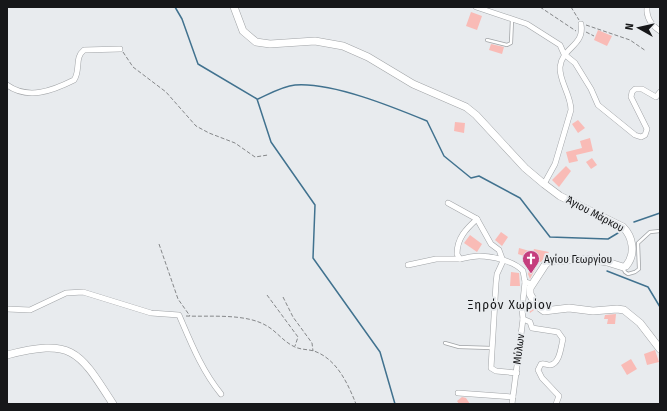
<svg xmlns="http://www.w3.org/2000/svg" width="667" height="411" viewBox="0 0 667 411" font-family="'Fira Sans Condensed',sans-serif">
	<style>
		.lines { fill: none; stroke-linecap: round; stroke-linejoin: round }
		.stream { stroke: #41728f; stroke-width: 1.5 }
		.building { fill: #f9bbb6 }
		.lane-casing { stroke: #a0a3a6; stroke-width: 4 }
		.street-casing { stroke: #a0a3a6; stroke-width: 6 }
		.secondary-casing { stroke: #a0a3a6; stroke-width: 8 }
		.path { stroke: #858789; stroke-width: 1; stroke-dasharray: 4 2; stroke-linecap: butt }
		.lane { stroke: #fff; stroke-width: 2.5 }
		.street { stroke: #fff; stroke-width: 5 }
		.secondary { stroke: #fff; stroke-width: 7 }
		.labels { text-anchor: middle; dominant-baseline: central; stroke-width: 4; stroke-linejoin: round; paint-order: stroke }
		.street-label { font-size: 11px; fill: #161719; stroke: #e8ebee }
		.poi-label { font-size: 11px; fill: #161719; stroke: #e8ebee; text-anchor: start }
		.quarter-label { font-size: 13px; letter-spacing: 1px; fill: #161719; stroke: #e8ebee }
	</style>
	<rect width="100%" height="100%" fill="#e8ebee"/>
	<g class="lines">
		<!-- stream -->
		<g class="stream">
			<path d="M175 7 182 19 198 64 257 99 271 142 315 205 313 258 380 352 395 404"/>
			<path d="M258 99C269 94 283 86 295 85 332 82 393 107 427 121L444 156 471 178 479 176 520 198 550 237 608 239 618 233"/>
			<path d="M634 222 660 213"/>
			<path d="M607 271 648 287 660 307"/>
		</g>
	</g>
	<!-- building -->
	<g class="building">
		<path d="M471 12 482 16 477 30 466 26Z"/>
		<path d="M598 30 612 36 607 46 594 40Z"/>
		<path d="M491 44 504 47 502 54 489 50Z"/>
		<path d="M578 120 585 128 578 133 572 124Z"/>
		<path d="M455 122 465 123 464 133 454 131Z"/>
		<path d="M590 138 593 151 576 155 578 161 569 163 566 152 582 148 580 141Z"/>
		<path d="M592 158 597 165 591 169 586 162Z"/>
		<path d="M566 166 571 171 559 187 552 180Z"/>
		<path d="M501 232 508 237 502 246 495 240Z"/>
		<path d="M470 235 482 244 477 252 464 243Z"/>
		<path d="M519 248 533 252 534 249 549 252 541 262 518 254Z"/>
		<path d="M530 268 535 269 530 279 528 274Z"/>
		<path d="M511 272 519 273 520 286H510Z"/>
		<path d="M529 303 534 310 530 313 526 309Z"/>
		<path d="M616 314 615 324H607L608 319H604L605 315Z"/>
		<path d="M655 350 659 362 647 365 644 354Z"/>
		<path d="M631 359 637 369 627 375 621 365Z"/>
		<path d="M462 397 466 398 470 404H459L457 401Z"/>
	</g>
	<g class="lines">
		<defs>
			<g id="lane">
				<path d="M487 40 507 45 511 43 512 19"/>
				<path d="M623 268 625 272 628 274 635 272 639 269 638 243 650 232 660 231"/>
				<path d="M445 343 459 347 492 348"/>
			</g>
			<g id="street">
				<path d="M476 7 527 24 560 45 564 54 575 63 591 89 598 105 635 135 641 137 645 135 647 129 631 97 632 92 635 89H642L656 97 660 92"/>
				<path d="M647 7C646 18 651 25 660 31"/>
				<path d="M7 85C28 100 52 91 74 80 81 70 74 58 84 50L120 49"/>
				<path d="M544 184 555 164 571 110C571 95 559 81 560 67 562 47 585 46 581 24"/>
				<path d="M448 203 477 219 491 244 499 250 503 261 497 274 496 283 491 368 496 371 517 373"/>
				<path d="M477 219C466 229 457 238 457 254L460 259C466 258 473 256 479 256 492 256 514 261 523 271L525 282"/>
				<path d="M408 265 436 259H460"/>
				<path d="M7 309 30 310 66 293 83 292 151 313 179 315C191 343 202 371 221 394"/>
				<path d="M523 319 530 322 532 328 558 332 563 339C561 346 560 364 550 365 547 365 544 363 541 364L538 370 542 378 559 396 556 404"/>
				<path d="M458 393 513 397"/>
				<path d="M512 404 523 319 522 309 525 282 532 284"/>
			</g>
			<g id="secondary">
				<path d="M234 7 243 31 256 42 270 44 315 41 343 46 368 57 413 84 466 107 476 115 525 168 544 184 560 196 623 227C633 237 636 254 626 266L623 267 607 262 589 259 549 261 545 265 530 288V294L536 305 544 311 569 308 593 311 617 309 624 310 640 323 660 349"/>
				<path d="M7 355C73 338 79 351 113 404"/>
			</g>
		</defs>
		<!-- lane casing -->
		<use href="#lane" class="lane-casing"/>
		<!-- street casing -->
		<use href="#street" class="street-casing"/>
		<!-- secondary casing -->
		<use href="#secondary" class="secondary-casing"/>
		<!-- path -->
		<g class="path">
			<path d="M540 7 576 31"/>
			<path d="M571 7 579 20"/>
			<path d="M586 25 630 40 646 51"/>
			<path d="M586 32 594 36"/>
			<path d="M123 52 133 67 166 92 196 126 209 133 235 143 255 157 268 155"/>
			<path d="M159 244 178 299 190 316"/>
			<path d="M267 295 298 337 295 346"/>
			<path d="M283 297 293 317 312 343 313 351"/>
			<path d="M186 316C209 317 246 313 267 326 276 331 283 341 293 346 300 350 307 349 314 351 337 359 348 384 356 404"/>
		</g>
		<!-- lane -->
		<use href="#lane" class="lane"/>
		<!-- street -->
		<use href="#street" class="street"/>
		<!-- secondary -->
		<use href="#secondary" class="secondary"/>
	</g>
	<!-- icons -->
	<defs>
		<symbol id="church-pin" viewBox="-11 -11 22 30"><path d="M0 17L-7.5 6A9.5 9.5 0 1 1 7.5 6Z" fill="#c53e7e" stroke="#e8ebee"/><path d="M-1.2-6h2.4v3.5h3.3v2.4h-3.3V6h-2.4V-.1h-3.3v-2.4h3.3Z" fill="#fff"/></symbol>
	</defs>
	<g fill-rule="evenodd">
		<use href="#church-pin" x="521" y="249" width="20" height="27"/>
	</g>
	<g class="labels">
		<!-- street labels -->
		<g class="street-label">
			<text transform="translate(595 214) rotate(28)">Άγιου Μάρκου</text>
			<text transform="translate(519 349) rotate(-83)">Μύλων</text>
		</g>
		<!-- poi labels -->
		<g class="poi-label">
			<text x="544" y="259">Αγίου Γεωργίου</text>
		</g>
		<!-- quarter labels -->
		<g class="quarter-label">
			<text x="510" y="304">Ξηρόν Χωρίον</text>
		</g>
	</g>
	<!-- border -->
	<rect width="667" height="411" fill="none" stroke="#161719" stroke-width="16"/>
	<!-- north arrow -->
	<g transform="translate(639 28) rotate(278)" stroke="#e8ebee" stroke-width="3" paint-order="stroke">
	<path d="M0-3L7 15L0 10L-7 15Z" fill="#161719"/>
	<text y="-6" font-size="11" font-weight="bold" text-anchor="middle" fill="#161719">N</text>
	</g>
</svg>
